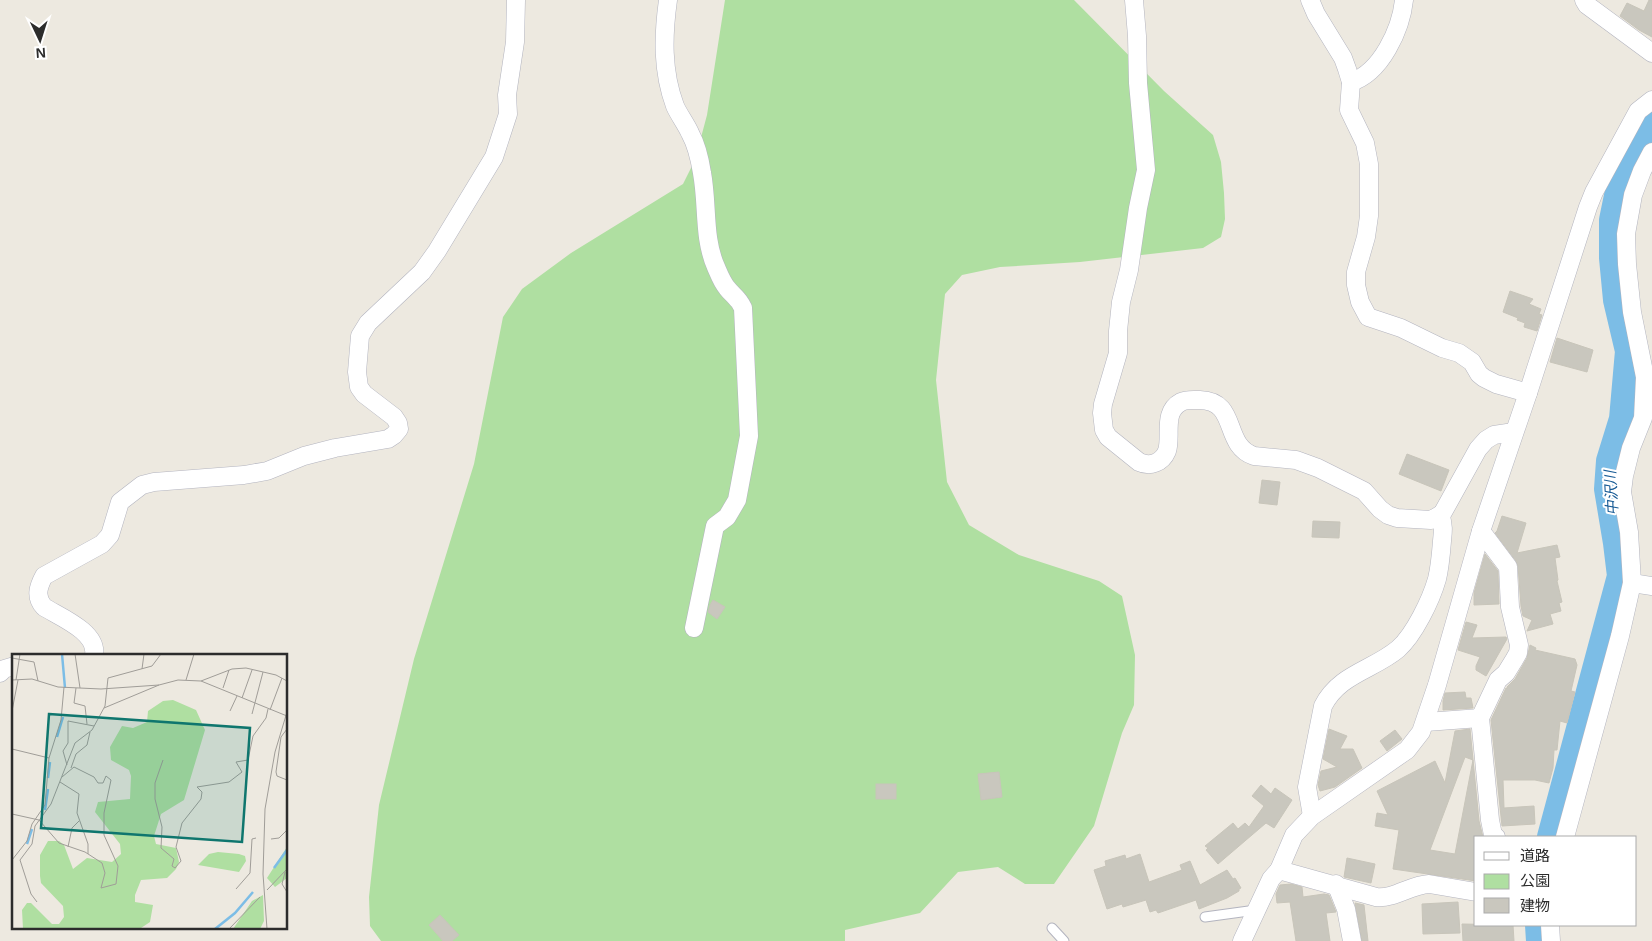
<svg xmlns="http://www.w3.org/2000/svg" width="1652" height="941" viewBox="0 0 1652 941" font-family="Arial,'Noto Sans JP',sans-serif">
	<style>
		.green { fill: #afdfa1 }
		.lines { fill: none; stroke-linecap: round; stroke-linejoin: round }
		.river { stroke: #7cbde6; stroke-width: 28 }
		.building { fill: #c9c7be; stroke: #c8c5ba; fill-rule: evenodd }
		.lane-casing { stroke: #b3b4bf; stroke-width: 11 }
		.street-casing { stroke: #b3b4bf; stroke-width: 19 }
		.lane { stroke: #fff; stroke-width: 9 }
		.street { stroke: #fff; stroke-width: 18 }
		.labels { text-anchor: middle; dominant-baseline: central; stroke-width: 4; stroke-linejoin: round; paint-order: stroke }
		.water-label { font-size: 15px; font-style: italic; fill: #185b95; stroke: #fff }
		.inset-river { fill: none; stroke: #7cbde6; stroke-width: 2.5 }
		.inset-road { fill: none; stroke: #a09d98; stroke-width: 1 }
		.view { fill: #0f766e; fill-opacity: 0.15; stroke: #0f766e; stroke-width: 2.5 }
		.inset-edge { fill: none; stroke: #2c2c2c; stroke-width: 2.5 }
	</style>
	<rect width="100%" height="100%" fill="#ede9e0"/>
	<!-- green -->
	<path class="green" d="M725 0H1074L1164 91 1213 135 1221 162 1224 193 1225 219 1221 237 1203 248 1080 262 1000 267 962 275 945 294 936 380 947 482 969 525 1019 555 1099 581 1122 596 1135 655 1134 705 1122 733 1094 826 1054 884H1025L998 867 958 872 920 913 845 930V941H381L370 926 369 897 379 805 414 659 474 464 503 317 522 289 571 253 683 184 695 160 707 115Z"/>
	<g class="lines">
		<!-- river -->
		<g class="river">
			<path d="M1551 837 1621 576 1617 543 1608 489 1610 461 1623 419 1629 351 1617 300 1613 258V220L1621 181 1652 120"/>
			<path d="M1539 925 1540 941"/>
		</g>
	</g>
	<!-- building -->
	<g class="building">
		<path d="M1649 0H1652V37L1639 30 1620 16 1627 3 1644 11Z"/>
		<path d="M1510 291 1533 299 1529 304 1541 309 1539 314 1542 315 1537 331 1524 327 1525 323 1517 320 1518 318 1503 312Z"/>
		<path d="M1557 338 1593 350 1587 372 1550 362Z"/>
		<path d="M1407 454 1449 470 1441 491 1399 474Z"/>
		<path d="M1262 480 1280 482 1277 505 1259 503Z"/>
		<path d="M1502 516 1526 523 1517 553 1557 545 1560 557 1555 558 1558 580 1557 581 1562 602 1559 603 1561 611 1550 614 1553 624 1527 631 1532 620 1523 616 1521 606 1518 566 1516 561 1495 533 1497 531Z"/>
		<path d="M1313 521 1340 522 1339 538 1312 537Z"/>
		<path d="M1485 554 1498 571 1499 604 1474 605V593Z"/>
		<path d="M713 600 725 607 717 619 708 612 710 605Z"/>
		<path d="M1466 622 1477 625 1472 638 1506 637 1507 639 1486 676 1476 670V666L1480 657 1458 650Z"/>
		<path d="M1530 645 1536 648 1535 650 1575 659 1577 665 1571 691 1575 692 1567 723 1560 721 1557 750H1554L1553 768 1549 783 1535 780H1503L1504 808 1534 806 1535 824 1502 826 1491 720 1506 688H1508L1507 687 1515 679 1527 658Z"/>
		<path d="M1465 692 1466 698H1471L1473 708 1443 710V701L1445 693Z"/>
		<path d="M1329 729 1347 736 1340 749H1353L1362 768 1335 787 1320 791 1318 785 1321 771 1337 767 1323 759Z"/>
		<path d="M1470 729 1479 821 1483 837H1476V881L1393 869 1399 830 1375 826 1377 813 1388 815 1377 791 1435 761 1445 783 1455 731ZM1465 757 1473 760 1455 854 1430 850Z"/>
		<path d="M1395 730 1402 739 1387 751 1380 741Z"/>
		<path d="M999 772 1002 797 981 800 978 774Z"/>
		<rect x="876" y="784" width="20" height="15"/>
		<path d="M1261 785 1271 794 1275 788 1292 800 1274 828 1266 823 1218 864 1206 850 1208 848 1205 846 1233 823 1238 829 1245 823 1249 827 1264 806 1252 796Z"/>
		<path d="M1140 854 1149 882 1182 870 1180 865 1190 861 1200 885 1227 870 1233 879 1235 878 1241 888 1239 889V891L1227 898 1199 909 1196 900 1158 913 1156 910 1150 912 1146 900 1123 907 1122 904 1107 909 1094 870 1106 866 1105 861 1125 855 1126 859Z"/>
		<path d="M1347 858 1375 864 1371 883 1344 877Z"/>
		<path d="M1291 884 1302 887 1303 897 1324 894 1329 895 1336 912 1326 913 1330 941H1296L1290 902 1277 903 1276 894 1280 885Z"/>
		<path d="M1458 902 1460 933 1423 934 1422 904Z"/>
		<path d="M1355 903 1364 905 1368 941H1362Z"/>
		<path d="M440 915 459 935 452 941H443L429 925Z"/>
		<path d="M1462 924 1513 925 1514 941H1463Z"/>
	</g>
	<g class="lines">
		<defs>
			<g id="lane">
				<path d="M1205 917 1256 910"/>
				<path d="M1052 928 1064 941"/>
			</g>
			<g id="street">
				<path d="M668 0C663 36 662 71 675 106 679 115 686 124 690 133 696 144 700 160 702 173 708 205 703 238 716 267 719 274 722 282 727 288 733 296 738 297 743 308L749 436 737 500 727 517 715 526 694 628"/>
				<path d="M1134 0 1137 36 1138 83 1146 170 1138 208 1129 270 1121 302 1118 331V353L1103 404 1102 413 1104 430 1108 437 1139 462C1150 467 1162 463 1167 451 1172 436 1162 412 1181 402 1187 399 1193 400 1200 400 1239 401 1222 445 1254 456L1296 460 1318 468 1364 491 1380 509 1388 515 1397 518 1431 520 1442 514 1478 449 1486 440 1494 435 1514 432"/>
				<path d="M1310 0 1316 14 1343 58 1347 69 1351 82 1349 110 1365 143 1369 164V216L1366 237 1356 272V285L1360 302 1368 317 1401 328 1442 348 1459 353 1472 362 1479 374 1484 378 1496 384 1528 393"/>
				<path d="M1584 0 1587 5 1652 53"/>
				<path d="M1351 82C1381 73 1401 29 1404 0"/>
				<path d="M1481 531 1508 567 1510 607 1519 645 1518 653 1514 660 1506 673 1498 680 1480 718 1490 820 1493 835 1496 837"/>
				<path d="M1632 583 1652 586"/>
				<path d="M94 655C98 632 60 617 44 607 35 597 38 587 44 576L102 544 110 535 120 502 142 485 154 482 244 475 267 471 304 456 335 448 388 439 394 435 399 429 398 423 394 417 364 394 359 387 357 372 360 336 368 323 422 272 437 251 494 157 508 114 507 95 515 42 516 0"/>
				<path d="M0 673 4 669 14 666"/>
				<path d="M1426 722 1480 718"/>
				<path d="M1312 816 1307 787 1323 706C1339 674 1373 670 1398 649 1414 635 1431 600 1437 579 1440 567 1441 554 1442 541 1443 532 1444 524 1440 515"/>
				<path d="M1565 837 1620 636 1632 583 1629 532 1622 492 1624 476 1631 448 1643 418 1645 377 1632 312 1627 264 1626 234 1633 195 1642 171 1652 152"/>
				<path d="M1279 870 1376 897C1395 899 1410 885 1429 884L1476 892"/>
				<path d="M1336 884 1346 909 1352 941"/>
				<path d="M1550 925 1551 941"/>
				<path d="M1242 941 1271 879 1279 870 1294 835 1312 816 1407 750 1421 732 1437 685 1481 531 1528 393 1588 207 1594 192 1638 111 1652 100"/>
			</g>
		</defs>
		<!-- lane casing -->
		<use href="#lane" class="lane-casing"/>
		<!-- street casing -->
		<use href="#street" class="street-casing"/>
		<!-- lane -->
		<use href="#lane" class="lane"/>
		<!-- street -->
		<use href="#street" class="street"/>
	</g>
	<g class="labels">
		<!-- water labels -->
		<g class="water-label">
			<text transform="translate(1611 493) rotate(-93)">中沢川</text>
		</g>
	</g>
	<!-- overview -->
	<g transform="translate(12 654)">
		<rect width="275" height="275" fill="#ede9e0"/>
		<path d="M161 46 184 56 193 76 172 146 149 160 142 182 144 190 164 194 167 208 164 215 155 224 129 226 123 241V248L141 251 138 268 129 274 11 275 10 256 15 249H19L40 270H47L52 263 51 252 29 229 28 222V201L36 187H47L52 191 61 215 75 204 100 208 109 200 108 190 83 158 86 148 118 145 119 122 117 116 99 106 98 93 110 72 121 74 135 68 136 57 151 47ZM275 193V224L263 233 255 224ZM206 198 227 200 233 202 234 207 227 218 186 211 197 200ZM251 241 252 267 248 275H221L240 247Z" fill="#afdfa1"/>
		<path class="inset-river" d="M50 0 53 34M45 83 51 63M36 124 38 108M33 156 36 135M15 190 20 175M262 214 275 196M203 275 223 259 241 238"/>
		<path class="inset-road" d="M63 0 68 34M0 4 22 8 26 27M130 15 132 0M0 26 20 25 46 33 89 35 147 31 166 26 189 27 220 15 234 14 264 21 275 27M4 26 8 0M174 26 182 0M189 27 275 62M64 34 62 49 73 52 75 70M211 34 217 16M230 44 240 16M92 54 147 31M258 56 270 24M0 57 6 26M218 57 225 42M240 60 251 18M275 75 269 83 264 118 265 122 275 126M0 95 37 104M151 106 143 129V145L150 173 149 194 162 205 160 212 163 214M55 111 51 97 56 89V67L82 72M59 114 64 100 75 91 78 78M48 128 67 140 65 159 76 190V200M0 160 27 166 47 189 73 198 90 209 93 219 89 234 104 230 106 212 92 181V159L99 126 94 122 91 129H86L82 123 62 113 50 123M259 185 267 184 275 176M56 193 60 174 67 167M0 206 15 187 20 170 33 151 37 104 49 66 52 33M163 214 169 207 164 193 170 169 189 145 190 138 185 133 217 128 230 118 224 108 236 106 241 82 254 64 256 55M273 218 270 230 275 238M224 235 238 219 240 185 244 184M255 236 275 215M25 248 19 240 8 206 20 190 23 172 39 150 63 89 80 76 93 52 96 24 140 12 149 0M217 275 248 243M255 275 251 220 253 155 263 98 275 58"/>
		<path class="view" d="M37 60 238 74 230 188 29 174Z"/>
		<rect width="275" height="275" class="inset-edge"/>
	</g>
	<!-- legend -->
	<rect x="1474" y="836" width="162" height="90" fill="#ffffff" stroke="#ababab"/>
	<rect x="1484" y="852" width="25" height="8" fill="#ffffff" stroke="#ababab"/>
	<text x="1520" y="861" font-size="15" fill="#2c2c2c">道路</text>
	<rect x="1484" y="874" width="25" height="15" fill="#afdfa1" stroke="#ababab"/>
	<text x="1520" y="886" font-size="15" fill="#2c2c2c">公園</text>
	<rect x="1484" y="898" width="25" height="15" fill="#c9c7be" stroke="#ababab"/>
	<text x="1520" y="911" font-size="15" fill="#2c2c2c">建物</text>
	<!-- north arrow -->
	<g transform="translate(40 40) rotate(176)" stroke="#ffffff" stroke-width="4" paint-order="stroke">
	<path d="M0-4L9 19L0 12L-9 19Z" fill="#2c2c2c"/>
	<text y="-8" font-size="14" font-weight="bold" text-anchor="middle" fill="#2c2c2c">N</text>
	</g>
</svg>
